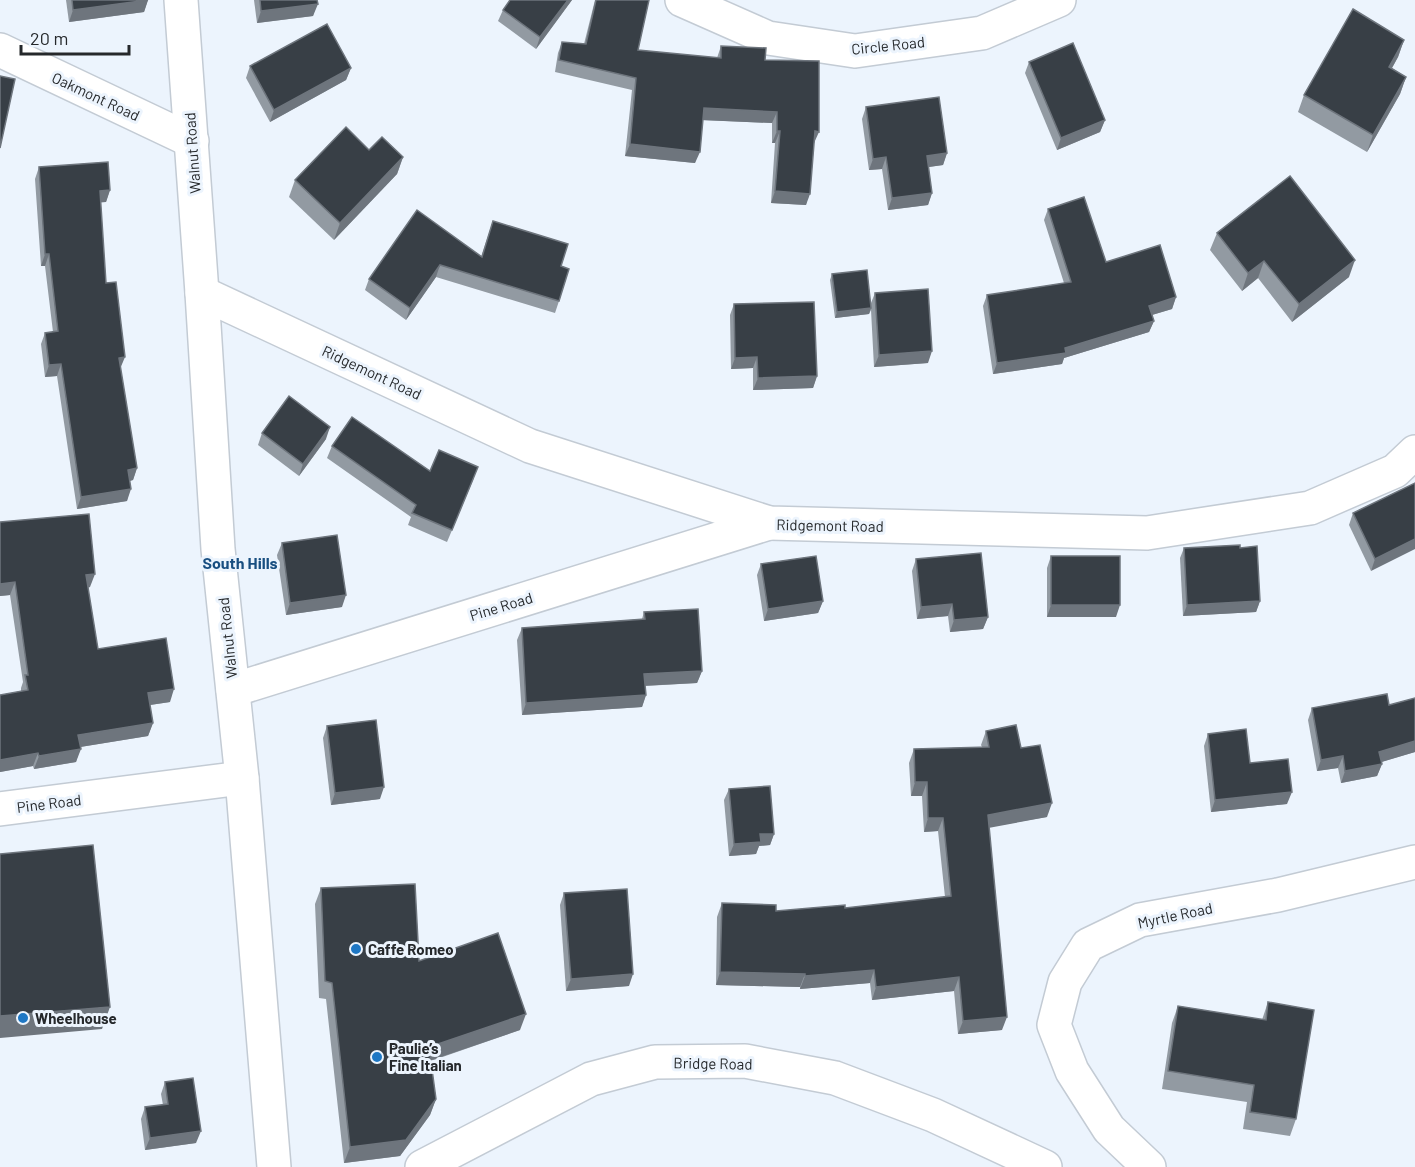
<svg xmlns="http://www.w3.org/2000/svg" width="1415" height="1167" viewBox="0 0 1415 1167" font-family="Barlow,sans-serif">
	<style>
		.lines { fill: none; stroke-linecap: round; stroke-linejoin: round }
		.street-casing { stroke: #c3cbd4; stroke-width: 36 }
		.secondary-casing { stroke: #c3cbd4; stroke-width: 36 }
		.street { stroke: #fff; stroke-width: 33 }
		.secondary { stroke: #fff; stroke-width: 33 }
		.wall { fill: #929aa2 }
		.shaded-wall { fill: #6e757d }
		.building { fill: #383f46; stroke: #6e757d; stroke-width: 1.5 }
		.poi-dot { fill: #1e77c4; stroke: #ecf4fd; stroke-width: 2 }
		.labels { text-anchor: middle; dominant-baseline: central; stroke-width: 6; stroke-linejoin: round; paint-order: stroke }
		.street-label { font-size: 15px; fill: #25282b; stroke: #ecf4fd }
		.poi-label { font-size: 15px; font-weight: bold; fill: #25282b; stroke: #ecf4fd; text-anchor: start }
		.neighbourhood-label { font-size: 16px; font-weight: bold; fill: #184e80; stroke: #ecf4fd }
	</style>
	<rect width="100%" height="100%" fill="#ecf4fd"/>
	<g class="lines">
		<defs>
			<g id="street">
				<path d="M181 0 202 293 218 549 242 778 274 1167"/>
				<path d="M682 0 768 38 855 51 982 33 1059 0"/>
				<path d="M0 50 192 141"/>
				<path d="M202 293 530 446 769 523 1147 533 1310 508 1395 471 1415 452"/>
				<path d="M233 690 769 523"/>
				<path d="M0 809 242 778"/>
				<path d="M1149 1167 1109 1129 1072 1071 1054 1025 1065 982 1088 945 1140 920 1278 895 1415 862"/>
			</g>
			<path id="secondary" d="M422 1167 591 1079 655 1062 745 1061 835 1078 933 1115 1045 1167"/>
		</defs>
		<!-- street casing -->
		<use href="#street" class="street-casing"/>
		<!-- secondary casing -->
		<use href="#secondary" class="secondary-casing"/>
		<!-- street -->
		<use href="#street" class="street"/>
		<!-- secondary -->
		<use href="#secondary" class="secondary"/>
	</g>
	<!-- wall -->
	<g class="wall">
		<path d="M66 0H148L144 12 69 22Z"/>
		<path d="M254 0H317L313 16 257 23Z"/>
		<path d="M510 0H572L536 49 498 21 503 10Z"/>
		<path d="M595 0H649L638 50 717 58 721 46 765 60 814 143 806 205 771 203 775 143H772V123L703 120 695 163 625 156 632 90 555 72 558 53 562 42 584 44Z"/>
		<path d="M1404 40 1398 57 1392 68 1406 77 1400 94 1367 152 1298 112 1304 95Z"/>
		<path d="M1029 62 1105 120 1100 132 1057 150 1025 73Z"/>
		<path d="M250 66 351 68 346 80 270 122 246 78Z"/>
		<path d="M866 107 947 153 943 165 928 167 932 193 928 205 888 210 882 169 869 170 862 119Z"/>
		<path d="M369 150 403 157 397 174 334 240 289 197 295 180Z"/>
		<path d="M39 167 110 190 106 202H100L106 283 137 468 133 480 130 481 127 501 77 509 57 376 45 377 41 344 45 333 53 332 45 266H41L35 179Z"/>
		<path d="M1048 209 1106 262 1176 297 1172 309 1152 315 1154 321 1149 332 1064 358 1062 364 993 374 983 306 987 295 1064 283 1044 220Z"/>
		<path d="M493 221 561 266 559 301 555 313 436 277 406 320 365 290 369 279 481 257Z"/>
		<path d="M1217 233 1349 277 1292 322 1258 278 1242 291 1210 250Z"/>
		<path d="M832 274 871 303 875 293 928 363 874 367 871 310 869 314 835 318 830 280Z"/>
		<path d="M734 304 817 376 813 388 753 390V368L731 369 730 315Z"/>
		<path d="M262 433 326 439 299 476 258 445Z"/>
		<path d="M332 446 430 471 474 478 447 542 408 525 411 517 327 458Z"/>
		<path d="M1415 483 1371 571 1349 525 1353 513Z"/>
		<path d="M0 522 90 587 88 588 98 649 170 702 150 705 153 723 148 736 80 747 76 762 34 769 33 766 0 772V695L21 691V688L23 682 10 595 0 596Z"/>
		<path d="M282 543 342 607 286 615 277 555Z"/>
		<path d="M1184 548H1240L1260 601 1256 612 1183 616 1180 558Z"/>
		<path d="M1051 556 1116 617H1047V568Z"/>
		<path d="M916 559 988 617 983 629 950 632 948 616 917 619 912 571Z"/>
		<path d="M761 564 823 601 818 613 764 621 757 575Z"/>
		<path d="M644 612 702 671 697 683 645 686 646 695 642 707 522 715 517 640 522 628 642 619Z"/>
		<path d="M1415 698V752L1381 762 1382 764 1377 776 1341 783 1338 768 1317 771 1308 720 1312 708 1389 705Z"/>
		<path d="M327 726 380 799 331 805 323 738Z"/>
		<path d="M986 731 1021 748 1047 817 989 827 1002 1030 958 1034 954 991 872 1000 870 983 800 989V987L716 985 717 917 722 903 776 911 845 908 945 897 938 831 924 832 922 796H911L909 763 914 749 982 747 981 745Z"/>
		<path d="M1208 734 1250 763 1287 804 1211 812 1204 746Z"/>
		<path d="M729 789 774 834 770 845 759 846 756 854 729 856 724 800Z"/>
		<path d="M321 888 419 961 520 1030 431 1061 436 1099 430 1115 400 1156 344 1163 326 999 319 998 315 904Z"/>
		<path d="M564 893 629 986 566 991 560 905Z"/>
		<path d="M1268 1002 1296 1119 1290 1136 1243 1129 1247 1102 1162 1089 1172 1023 1178 1006 1262 1020Z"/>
		<path d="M165 1082 196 1143 145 1150 141 1119 145 1107 163 1105 161 1094Z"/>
	</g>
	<!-- shaded-wall -->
	<g class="shaded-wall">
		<path d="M148 0 144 12 69 22 73 10Z"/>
		<path d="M568 0H572L536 49 540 37Z"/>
		<path d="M318 4 313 16 257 23 261 11Z"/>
		<path d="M1404 40 1398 57 1383 84 1389 67Z"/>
		<path d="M351 68 346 80 270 122 274 110Z"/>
		<path d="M1406 77 1400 94 1367 152 1373 135Z"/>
		<path d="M704 108 777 112 772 123 700 120Z"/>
		<path d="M1105 120 1100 132 1057 150 1061 138Z"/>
		<path d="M777 131H780L775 143H772Z"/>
		<path d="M815 131 819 132 814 143H811Z"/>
		<path d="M630 144 700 152 695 163 625 156Z"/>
		<path d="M947 153 943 165 922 168 927 156Z"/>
		<path d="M403 157 397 174 334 240 340 223Z"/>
		<path d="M886 157 882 169 869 170 873 159Z"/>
		<path d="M110 190 106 202 95 203 100 191Z"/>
		<path d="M775 191 810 194 806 205 771 203Z"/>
		<path d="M932 193 928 205 888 210 892 198Z"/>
		<path d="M45 254H49L45 266H41Z"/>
		<path d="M1355 260 1349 277 1292 322 1299 304Z"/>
		<path d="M1264 261 1258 278 1242 291 1248 273Z"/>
		<path d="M440 265 436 277 406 320 410 308Z"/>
		<path d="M1176 297 1172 309 1145 317 1149 306Z"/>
		<path d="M871 308 869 314 835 318 837 312Z"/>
		<path d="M1154 321 1149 332 1064 358 1062 364 993 374 997 363 1065 348Z"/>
		<path d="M932 351 928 363 874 367 879 355Z"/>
		<path d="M125 357 120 369 119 358Z"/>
		<path d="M757 357 753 368 731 369 735 358Z"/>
		<path d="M61 364 57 376 45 377 49 365Z"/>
		<path d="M817 376 813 388 753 390 758 378Z"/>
		<path d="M330 427 326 439 299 476 303 464Z"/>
		<path d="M137 468 133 480 124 482 128 470Z"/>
		<path d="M131 489 127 501 77 509 81 497Z"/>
		<path d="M1415 539V549L1371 571 1375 559Z"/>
		<path d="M95 574 90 587 81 588 86 575Z"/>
		<path d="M15 582 10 595 0 596V584Z"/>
		<path d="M346 595 342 607 286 615 290 603Z"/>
		<path d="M823 601 818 613 764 621 768 609Z"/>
		<path d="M1260 601 1256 612 1183 616 1187 605Z"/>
		<path d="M952 604 948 616 917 619 921 607Z"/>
		<path d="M1051 605H1120L1116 617H1047Z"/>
		<path d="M988 617 983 629 950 632 954 620Z"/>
		<path d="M702 671 697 683 640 686 644 674Z"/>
		<path d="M174 689 170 702 143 706 148 693Z"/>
		<path d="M646 695 642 707 522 715 526 703Z"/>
		<path d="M153 723 148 736 74 748 78 735Z"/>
		<path d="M1415 741V752L1375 764 1379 752Z"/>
		<path d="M81 749 76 762 34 769 39 756Z"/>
		<path d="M38 753 33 766 0 772V760Z"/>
		<path d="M1343 756 1338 768 1317 771 1321 760Z"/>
		<path d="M1382 764 1377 776 1341 783 1345 771Z"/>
		<path d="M915 782H927L922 796H911Z"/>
		<path d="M384 787 380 799 331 805 335 793Z"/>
		<path d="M1292 792 1287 804 1211 812 1215 800Z"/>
		<path d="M1052 803 1047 817 983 829 988 815Z"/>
		<path d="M928 818H943L938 831 924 832Z"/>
		<path d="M760 834H774L770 845 759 846 756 854 729 856 734 844Z"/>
		<path d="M874 970 870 983 800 989 805 976Z"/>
		<path d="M720 972 805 974 800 987 716 985Z"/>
		<path d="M633 974 629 986 566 991 571 979Z"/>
		<path d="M959 977 954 991 872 1000 876 987Z"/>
		<path d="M110 1007 102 1029 0 1038V1016Z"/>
		<path d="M526 1014 520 1030 423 1063 429 1047Z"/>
		<path d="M1007 1017 1002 1030 958 1034 963 1021Z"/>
		<path d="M436 1099 430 1115 400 1156 344 1163 350 1147Z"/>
		<path d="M201 1131 196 1143 145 1150 150 1138Z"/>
	</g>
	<!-- building -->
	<g class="building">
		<path d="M72 0H148L73 10Z"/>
		<path d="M260 0H317L318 4 261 11Z"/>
		<path d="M510 0H568L540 37 503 10Z"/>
		<path d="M596 0H649L638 50 721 58V46L766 48 765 60 819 61V132L815 131 810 194 775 191 780 131H777V112L704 108 700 152 630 144 636 78 559 60 562 42 586 44Z"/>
		<path d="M1353 9 1404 40 1389 67 1406 77 1373 135 1304 95Z"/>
		<path d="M327 24 351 68 274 110 250 66Z"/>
		<path d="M1073 43 1105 120 1061 138 1029 62Z"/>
		<path d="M0 76 15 79 0 148Z"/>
		<path d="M939 97 947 153 927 156 932 193 892 198 886 157 873 159 866 107Z"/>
		<path d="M346 127 369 150 382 137 403 157 340 223 295 180Z"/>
		<path d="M108 162 110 190 100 191 106 283 116 282 125 357 119 358 137 468 128 470 131 489 81 497 61 364 49 365 45 333 58 331 49 254H45L39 167Z"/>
		<path d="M1290 176 1355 260 1299 304 1264 261 1248 273 1217 233Z"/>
		<path d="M1084 197 1106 262 1160 245 1176 297 1149 306 1154 321 1065 348 1066 353 997 363 987 295 1071 282 1048 209Z"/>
		<path d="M417 210 482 257 493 221 568 244 561 266 569 269 559 301 440 265 410 308 369 279Z"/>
		<path d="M867 270 871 308 837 312 832 274Z"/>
		<path d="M928 289 932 351 879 355 875 293Z"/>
		<path d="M814 302 817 376 758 378 757 357 735 358 734 304Z"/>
		<path d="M289 396 330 427 303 464 262 433Z"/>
		<path d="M352 417 430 471 439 450 478 467 452 530 412 513 416 505 332 446Z"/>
		<path d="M1415 483V539L1375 559 1353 513Z"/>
		<path d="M89 514 95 574 86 575 98 649 166 638 174 689 148 693 153 723 78 735 81 749 39 756 38 753 0 760V695L28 690 25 675H28L15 582 0 584V522Z"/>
		<path d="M337 535 346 595 290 603 282 543Z"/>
		<path d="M1240 545V548L1257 546 1260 601 1187 605 1184 548Z"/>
		<path d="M981 553 988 617 954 620 952 604 921 607 916 559Z"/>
		<path d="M816 556 823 601 768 609 761 564Z"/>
		<rect x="1051" y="556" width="69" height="49"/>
		<path d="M698 609 702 671 644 674 646 695 526 703 522 628 645 619 644 612Z"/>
		<path d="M1387 694 1389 705 1415 698V741L1379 752 1382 764 1345 771 1343 756 1321 760 1312 708Z"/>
		<path d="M376 720 384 787 335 793 327 726Z"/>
		<path d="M1016 725 1021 748 1040 745 1052 803 988 815 1007 1017 963 1021 959 977 876 987 874 970 805 976V974L720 972 722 903 776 905V911L845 905V908L951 896 943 818H928L927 782H915L914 749 989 747 986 731Z"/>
		<path d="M1246 729 1250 763 1288 759 1292 792 1215 800 1208 734Z"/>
		<path d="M770 786 774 834H760L761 842 734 844 729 789Z"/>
		<path d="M93 845 110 1007 0 1016V854Z"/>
		<path d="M415 884 419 961 498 933 526 1014 429 1047 436 1099 406 1140 350 1147 332 983 325 981 321 888Z"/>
		<path d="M627 889 633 974 571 979 564 893Z"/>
		<path d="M1268 1002 1314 1010 1296 1119 1250 1112 1254 1085 1168 1071 1178 1006 1266 1020Z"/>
		<path d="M193 1078 201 1131 150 1138 145 1107 168 1104 165 1082Z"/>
	</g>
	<!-- markers -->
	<g class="poi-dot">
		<circle cx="356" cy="949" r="6"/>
		<circle cx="23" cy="1018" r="6"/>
		<circle cx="377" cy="1057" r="6"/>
	</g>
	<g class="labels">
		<!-- street labels -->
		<g class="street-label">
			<text transform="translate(888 45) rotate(-6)">Circle Road</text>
			<text transform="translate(96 96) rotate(25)">Oakmont Road</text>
			<text transform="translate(192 153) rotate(-94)">Walnut Road</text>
			<text transform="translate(372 372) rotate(25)">Ridgemont Road</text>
			<text transform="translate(830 525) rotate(1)">Ridgemont Road</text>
			<text transform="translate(501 606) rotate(-17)">Pine Road</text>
			<text transform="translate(227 638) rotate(-96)">Walnut Road</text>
			<text transform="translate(49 803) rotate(-7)">Pine Road</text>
			<text transform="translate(1175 915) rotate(-12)">Myrtle Road</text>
			<text transform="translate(713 1063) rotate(1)">Bridge Road</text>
		</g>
		<!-- poi labels -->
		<g class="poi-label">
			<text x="368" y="949">Caffe Romeo</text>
			<text x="35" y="1018">Wheelhouse</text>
			<text x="389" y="1048">Paulie’s<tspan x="389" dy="17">Fine Italian</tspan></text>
		</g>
		<!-- neighbourhood labels -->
		<g class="neighbourhood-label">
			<text x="240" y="562">South Hills</text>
		</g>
	</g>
	<!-- scale -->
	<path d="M21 45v9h108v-9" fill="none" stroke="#25282b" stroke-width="3"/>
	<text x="30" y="45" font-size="18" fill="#25282b" stroke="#ecf4fd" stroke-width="4.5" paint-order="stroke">20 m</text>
</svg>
